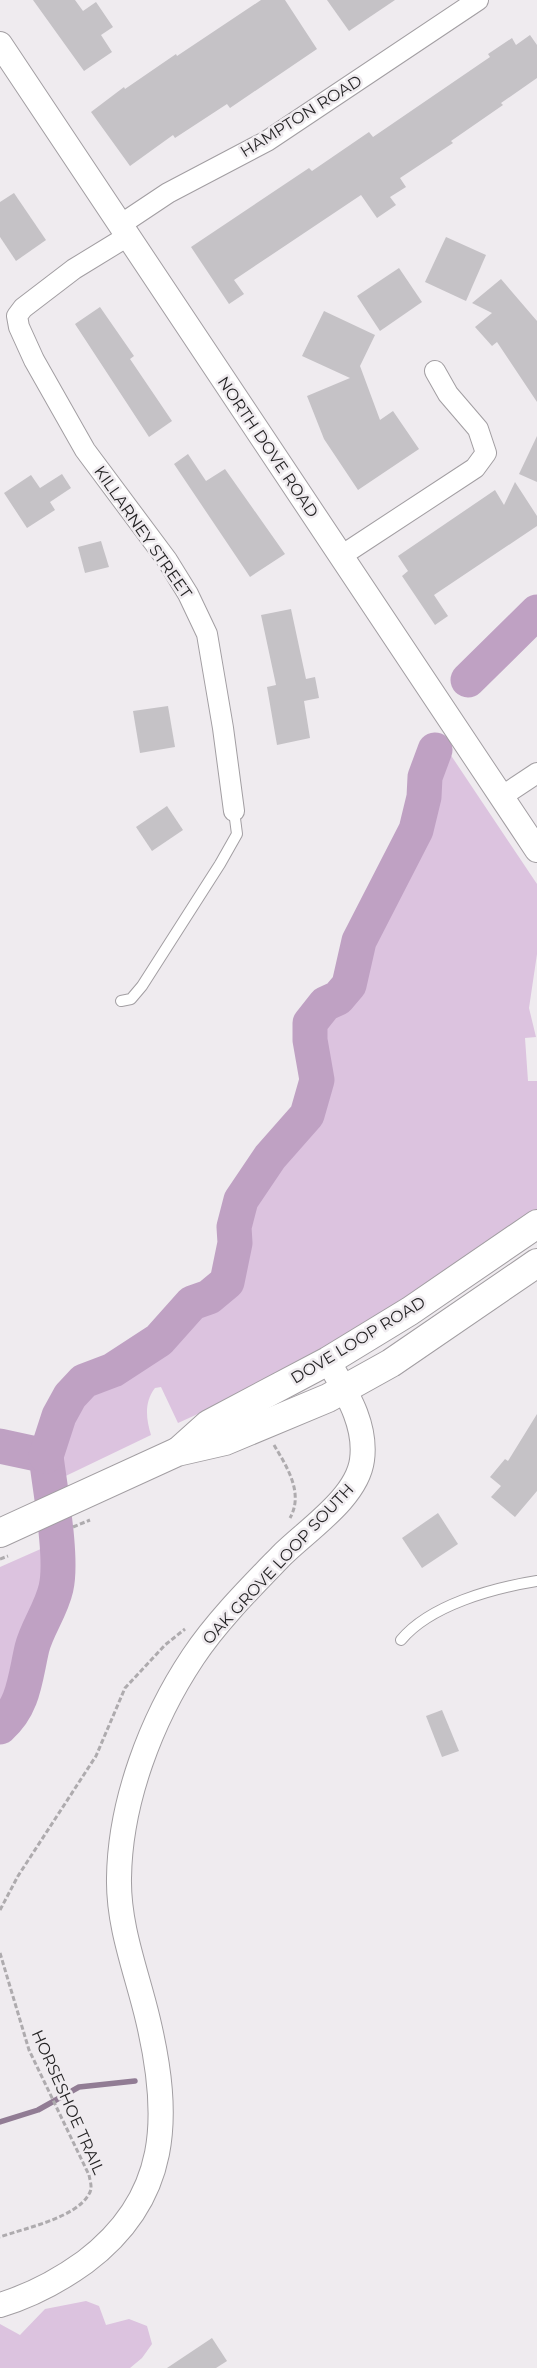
<svg xmlns="http://www.w3.org/2000/svg" width="537" height="2368" viewBox="0 0 537 2368" font-family="Montserrat,sans-serif">
	<style>
		.green { fill: #dcc3df }
		.lines { fill: none; stroke-linecap: round; stroke-linejoin: round }
		.stream { stroke: #917c94; stroke-width: 5.5 }
		.river { stroke: #bfa1c3; stroke-width: 35 }
		.building { fill: #c5c2c6 }
		.service-casing { stroke: #a29ea2; stroke-width: 12 }
		.minor-casing { stroke: #a29ea2; stroke-width: 22 }
		.tertiary-casing { stroke: #a29ea2; stroke-width: 26 }
		.secondary-casing { stroke: #a29ea2; stroke-width: 30 }
		.path { stroke: #aeabae; stroke-width: 3; stroke-dasharray: 5 2.5; stroke-linecap: butt }
		.service { stroke: #fff; stroke-width: 10 }
		.minor { stroke: #fff; stroke-width: 20 }
		.tertiary { stroke: #fff; stroke-width: 24 }
		.secondary { stroke: #fff; stroke-width: 28 }
		.labels { text-anchor: middle; dominant-baseline: central; stroke-width: 5; stroke-linejoin: round; paint-order: stroke }
		.street-label { font-size: 16px; fill: #252425; stroke: #efebef }
	</style>
	<rect width="100%" height="100%" fill="#efebef"/>
	<!-- green -->
	<g class="green">
		<path d="M440 739 537 884V954L529 1008 536 1037 525 1038 528 1081H537V1211L368 1325 200 1413 178 1423 161 1387 155 1388C144 1402 146 1419 151 1435L49 1484 46 1456 59 1416 70 1396 84 1381 113 1370 159 1340 192 1303 209 1297 227 1282 235 1243 234 1227 241 1200 270 1157 307 1115 317 1080 310 1040V1023L325 1004 338 998 349 985 359 941 416 830 424 797 425 777Z"/>
		<path d="M52 1544C46 1564 50 1584 46 1604 43 1618 29 1628 25 1641 16 1668 22 1693 0 1716V1567Z"/>
		<path d="M86 2301 99 2306 106 2325 129 2319 147 2326 152 2344 142 2358 130 2368H0V2324L20 2335 45 2309Z"/>
	</g>
	<g class="lines">
		<!-- stream -->
		<path class="stream" d="M0 2122 38 2110 79 2087 135 2081"/>
		<!-- river -->
		<g class="river">
			<path d="M468 680 537 612"/>
			<path d="M0 1446 46 1456C50 1489 63 1558 56 1588 51 1610 37 1628 32 1648 25 1678 24 1706 0 1727"/>
			<path d="M46 1456 59 1416 70 1396 84 1381 113 1370 159 1340 192 1303 209 1297 227 1282 235 1243 234 1227 241 1200 270 1157 307 1115 317 1080 310 1040V1023L325 1004 338 998 349 985 359 941 416 830 424 797 425 777 435 750"/>
		</g>
	</g>
	<!-- building -->
	<g class="building">
		<path d="M33 0H75L83 11 96 2 113 27 101 35 112 52 84 71Z"/>
		<path d="M261 0H285L317 49 230 108 227 104 175 138 173 135 130 166 91 112 124 87 125 89 176 54 177 56Z"/>
		<path d="M327 0H395L349 31Z"/>
		<path d="M530 35 537 45V78L501 103 503 105 451 141 453 143 400 178 406 187 390 197 396 205 377 218 361 195 234 280 244 294 229 304 191 247 309 168 312 171 369 132 373 137 490 57 488 54 512 38 516 45Z"/>
		<path d="M14 193 46 240 16 261 0 237V202Z"/>
		<path d="M446 237 486 255 466 301 425 282Z"/>
		<path d="M399 268 422 302 380 331 357 296Z"/>
		<path d="M501 279 537 321V402L497 342 492 346 475 327 492 313 472 303Z"/>
		<path d="M100 307 134 356 130 359 172 421 149 437 75 324Z"/>
		<path d="M324 311 375 335 360 366 380 420 393 411 419 449 358 490 324 439 307 396 350 378 302 356Z"/>
		<path d="M537 436V482L519 474Z"/>
		<path d="M188 454 206 481 225 469 285 554 250 577 174 464Z"/>
		<path d="M62 474 71 488 50 502 55 510 27 528 4 493 31 475 40 488Z"/>
		<path d="M515 482 537 516V526L434 595 448 616 435 625 402 576 408 571 398 556 495 490 504 505Z"/>
		<path d="M101 541 109 567 85 573 78 547Z"/>
		<path d="M291 609 306 679 315 677 319 698 304 701 310 738 277 745 267 687 276 685 261 615Z"/>
		<path d="M168 706 175 747 140 753 133 711Z"/>
		<path d="M167 806 183 830 152 851 136 827Z"/>
		<path d="M537 1414V1491L515 1517 491 1497 501 1486 490 1477 505 1459 508 1461Z"/>
		<path d="M438 1513 458 1544 422 1568 402 1538Z"/>
		<path d="M442 1710 459 1751 442 1757 426 1716Z"/>
		<path d="M212 2338 227 2361 216 2368H167Z"/>
	</g>
	<g class="lines">
		<defs>
			<g id="service">
				<path d="M121 1001 131 999 142 986 220 864 237 834 234 811"/>
				<path d="M401 1640C430 1605 493 1588 537 1581"/>
			</g>
			<g id="minor">
				<path d="M120 225 168 193 267 141 478 0"/>
				<path d="M128 236 74 269 23 308 17 316 19 327 34 360 85 450 167 560 188 594 207 634 223 728 234 811"/>
				<path d="M341 556 475 468 486 453 478 429 448 394 435 371"/>
				<path d="M501 797 537 773"/>
			</g>
			<g id="tertiary">
				<path d="M0 44 537 850"/>
				<path d="M0 2305C30 2296 60 2280 85 2262 170 2198 171 2117 148 2020 137 1973 118 1927 119 1878 120 1802 151 1720 193 1657 217 1621 250 1588 281 1556 307 1530 357 1498 362 1460 367 1423 345 1391 328 1361"/>
			</g>
			<g id="secondary">
				<path d="M180 1450 209 1424 328 1361 410 1311 537 1224"/>
				<path d="M0 1533 177 1452 225 1441 328 1398 391 1363 537 1263"/>
			</g>
		</defs>
		<!-- service casing -->
		<use href="#service" class="service-casing"/>
		<!-- minor casing -->
		<use href="#minor" class="minor-casing"/>
		<!-- tertiary casing -->
		<use href="#tertiary" class="tertiary-casing"/>
		<!-- secondary casing -->
		<use href="#secondary" class="secondary-casing"/>
		<!-- path -->
		<g class="path">
			<path d="M274 1445C287 1467 304 1493 290 1518"/>
			<path d="M73 1527 90 1520"/>
			<path d="M0 1559 8 1556"/>
			<path d="M0 1910 18 1876 96 1756 125 1688 165 1645 185 1629"/>
			<path d="M0 1953 29 2050 89 2175C90 2181 93 2188 89 2194 76 2218 25 2228 0 2237"/>
		</g>
		<!-- service -->
		<use href="#service" class="service"/>
		<!-- minor -->
		<use href="#minor" class="minor"/>
		<!-- tertiary -->
		<use href="#tertiary" class="tertiary"/>
		<!-- secondary -->
		<use href="#secondary" class="secondary"/>
	</g>
	<g class="labels">
		<!-- street labels -->
		<g class="street-label">
			<text transform="translate(301 116) rotate(-32)">HAMPTON ROAD</text>
			<text transform="translate(268 447) rotate(56)">NORTH DOVE ROAD</text>
			<text transform="translate(143 532) rotate(55)">KILLARNEY STREET</text>
			<text transform="translate(358 1340) rotate(-31)">DOVE LOOP ROAD</text>
			<text transform="translate(278 1564) rotate(-47)">OAK GROVE LOOP SOUTH</text>
			<text transform="translate(68 2102) rotate(66)">HORSESHOE TRAIL</text>
		</g>
	</g>
</svg>
